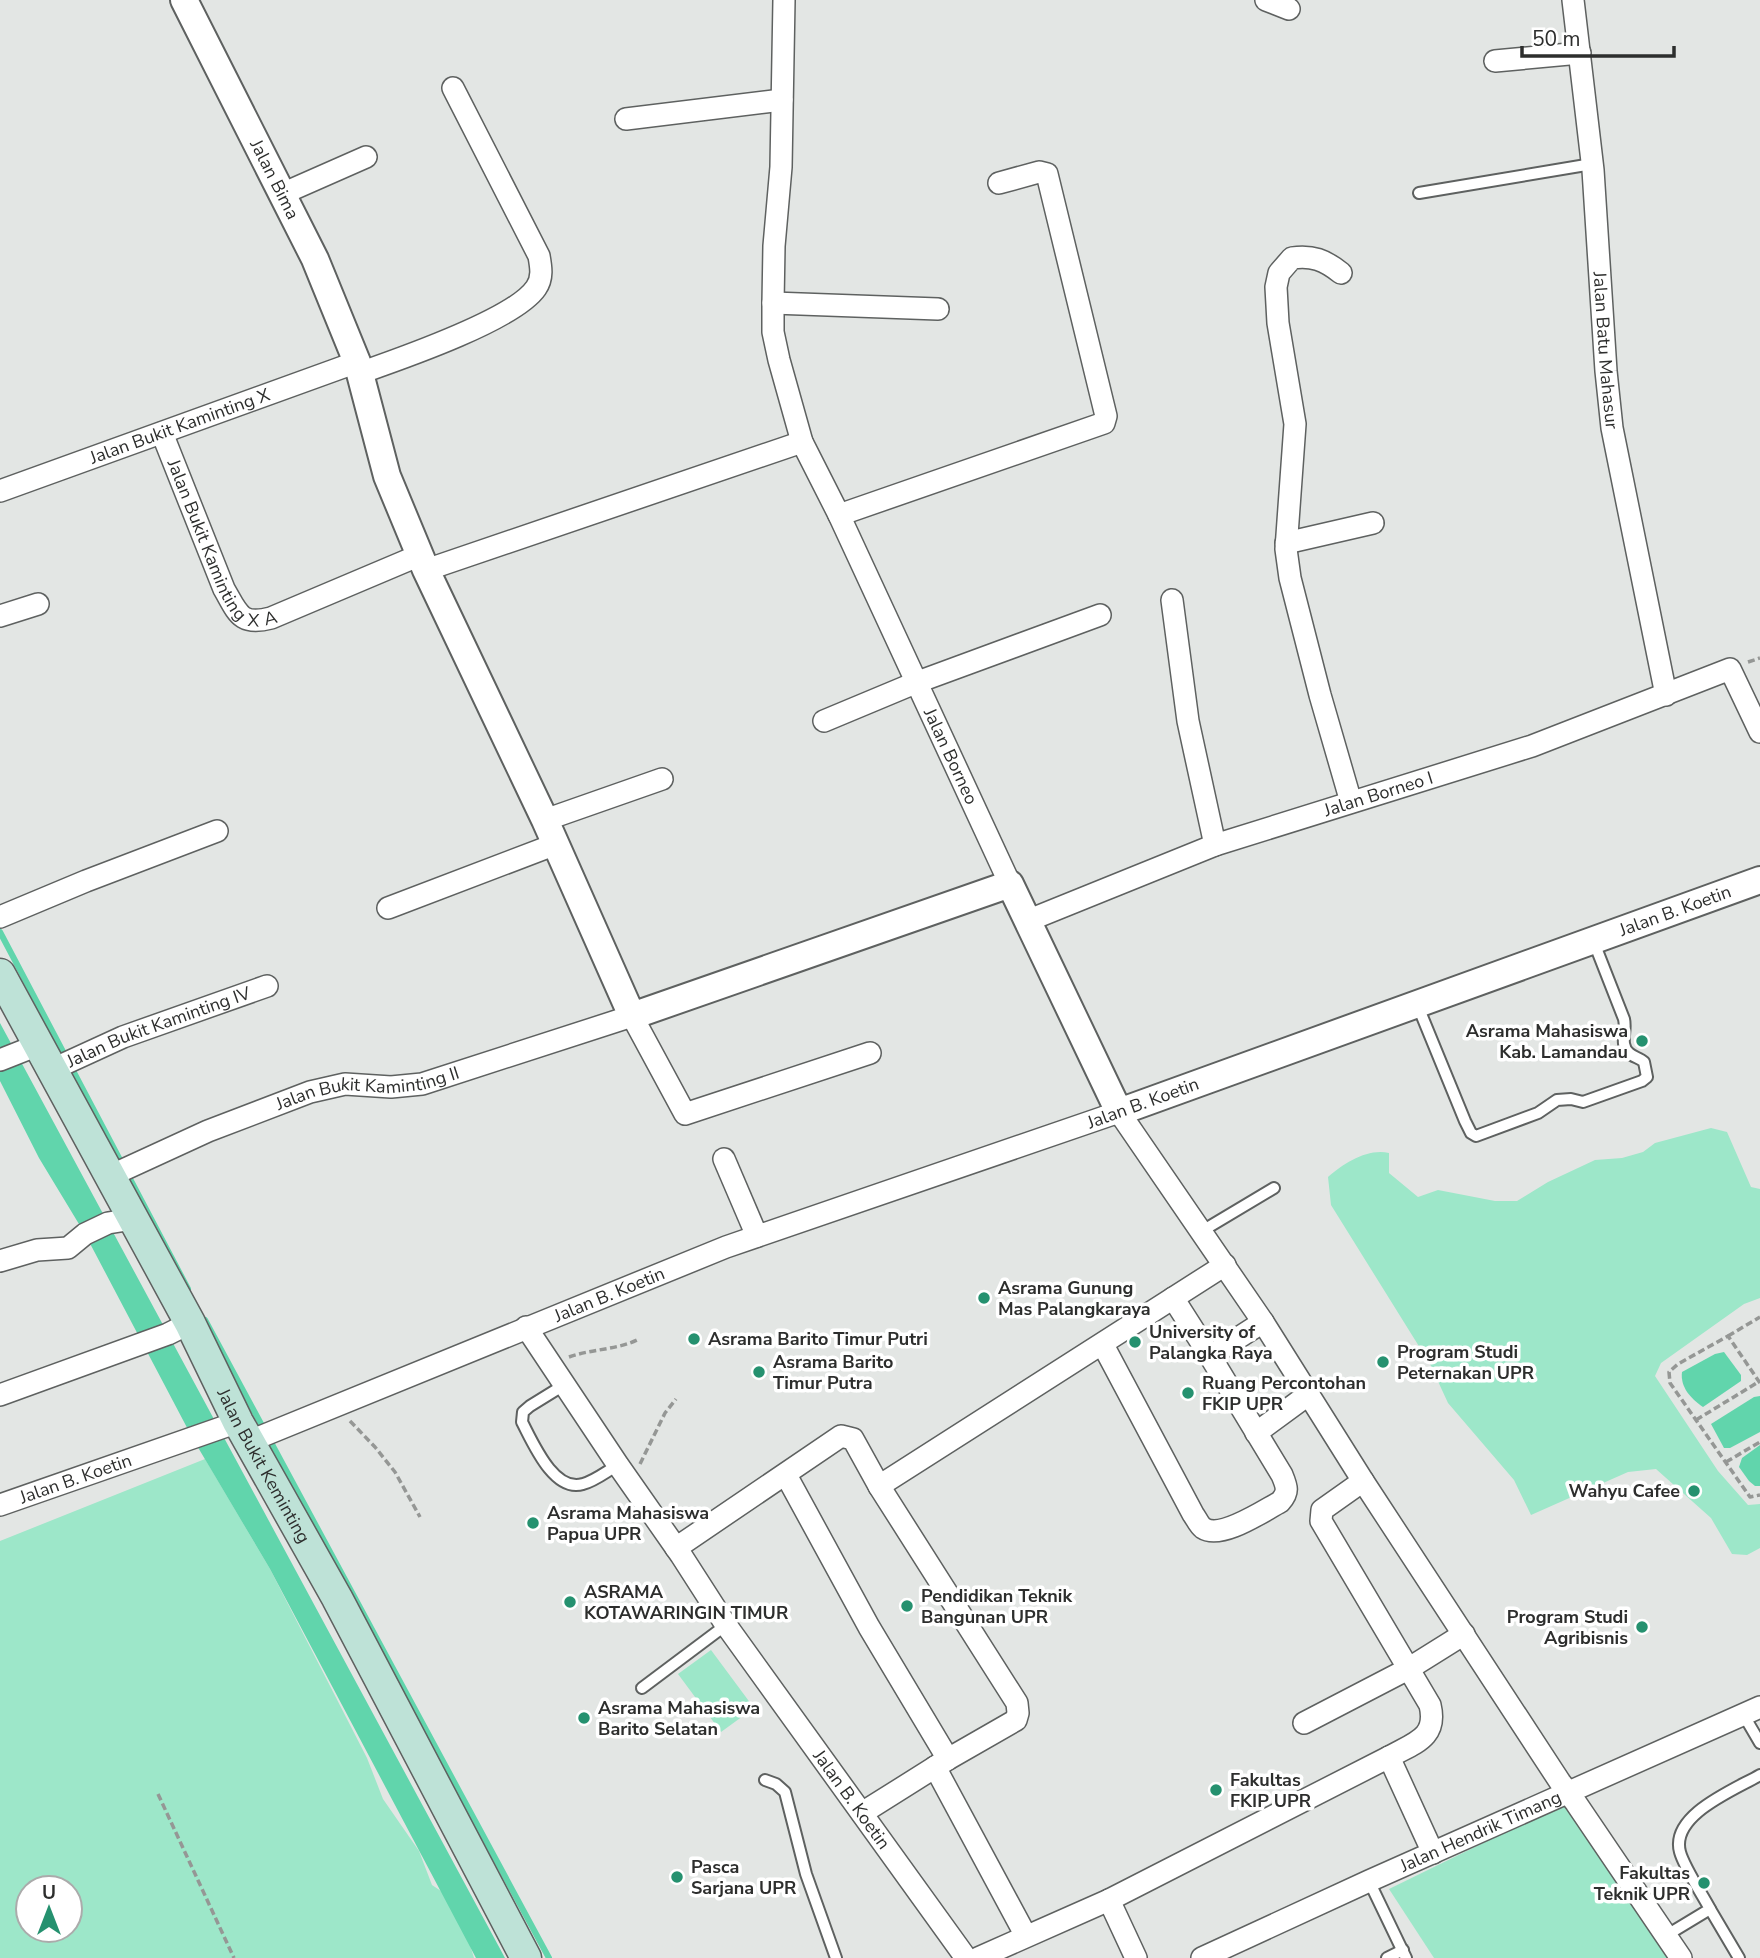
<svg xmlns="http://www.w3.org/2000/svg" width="1760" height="1958" viewBox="0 0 1760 1958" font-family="'Nunito Sans',sans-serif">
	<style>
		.green { fill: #9de7c9; fill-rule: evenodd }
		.water { fill: #61d5ac }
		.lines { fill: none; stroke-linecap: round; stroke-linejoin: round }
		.stream { stroke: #61d5ac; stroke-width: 6 }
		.service-casing { stroke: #5e6160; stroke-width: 14 }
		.minor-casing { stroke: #5e6160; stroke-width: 24 }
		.tertiary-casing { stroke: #5e6160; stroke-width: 30 }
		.secondary-casing { stroke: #5e6160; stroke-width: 33 }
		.path { stroke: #959795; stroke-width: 3.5; stroke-dasharray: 7 3.5; stroke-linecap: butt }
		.service { stroke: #fff; stroke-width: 10 }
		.minor { stroke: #fff; stroke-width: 21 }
		.tertiary { stroke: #fff; stroke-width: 26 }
		.secondary { stroke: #bee2d7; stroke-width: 30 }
		.poi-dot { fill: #25916f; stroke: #fff; stroke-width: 2.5 }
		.labels { text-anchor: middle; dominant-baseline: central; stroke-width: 7; stroke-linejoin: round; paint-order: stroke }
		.street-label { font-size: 18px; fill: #2d2e2d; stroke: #fff }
		.poi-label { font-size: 18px; font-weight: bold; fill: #2d2e2d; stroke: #fff; text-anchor: start }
	</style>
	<rect width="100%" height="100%" fill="#e3e6e4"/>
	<!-- green -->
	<g class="green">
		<path d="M1711 1128 1727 1132 1751 1187 1760 1189V1298L1744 1304 1661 1363 1655 1376 1718 1471 1748 1505 1760 1504V1548L1747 1555 1732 1554 1711 1518 1656 1469 1628 1472 1531 1515 1514 1480 1448 1403 1430 1364 1331 1205 1328 1177C1344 1163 1368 1148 1389 1153V1173L1418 1197 1438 1190 1495 1201H1517L1548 1182 1595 1160 1622 1158 1643 1152 1655 1143Z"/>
		<path d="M205 1459 270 1569 367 1758 383 1799 419 1851 432 1885 441 1891 464 1925 474 1958H0V1541ZM28 1888H70V1930H28Z"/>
		<path d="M711 1650 754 1708 721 1732 678 1674Z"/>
		<path d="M1571 1800 1669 1958H1434L1389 1889Z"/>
	</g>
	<!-- water -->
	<g class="water">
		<path d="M0 1023 505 1958H476L270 1569 193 1439 85 1234 39 1158 0 1081Z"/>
		<path d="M1724 1352 1741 1375V1381L1703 1407C1691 1399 1680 1387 1682 1372L1715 1354Z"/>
		<path d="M1760 1396V1432L1730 1448H1724L1711 1424 1754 1397Z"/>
		<path d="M1760 1445V1486H1755L1749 1481 1739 1467 1742 1458Z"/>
	</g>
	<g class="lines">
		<!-- stream -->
		<g class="stream">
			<path d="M0 932 188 1289"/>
			<path d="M205 1320 549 1958"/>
		</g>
		<defs>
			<g id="service">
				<path d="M1419 193 1592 164"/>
				<path d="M1417 1004 1465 1121 1471 1133 1476 1136 1538 1113 1557 1100 1571 1099 1583 1102 1642 1081 1647 1077 1644 1062C1640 1058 1633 1057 1629 1053 1619 1044 1627 1031 1624 1019L1593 940"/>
				<path d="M1202 1231 1274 1188"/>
				<path d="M564 1385 530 1406 523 1412 522 1422C533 1443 554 1493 583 1484 595 1481 607 1471 618 1465"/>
				<path d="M642 1688 726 1625"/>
				<path d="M1743 1714 1760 1743"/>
				<path d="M765 1780 776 1784 785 1792 806 1874 836 1958"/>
				<path d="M1369 1881 1406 1958"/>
				<path d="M1710 1909 1739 1958"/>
				<path d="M1667 1935 1710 1909C1702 1894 1684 1867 1680 1852 1670 1815 1734 1790 1760 1775"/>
				<path d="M1387 1958 1403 1950"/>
			</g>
			<g id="minor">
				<path id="s1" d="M784 0 781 167 774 246 773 303V332L779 360 802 442 839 515 1010 884"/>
				<path d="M1266 0 1289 9"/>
				<path id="s2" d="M1573 0 1593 170 1606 371 1612 428 1666 695"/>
				<path d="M1495 61 1580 53"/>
				<path d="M626 119 782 100"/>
				<path d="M282 194 366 157"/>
				<path d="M1341 273C1325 260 1312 255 1292 258L1279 273 1276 287 1278 323 1295 424 1286 549 1290 578 1320 695 1351 802"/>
				<path d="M773 303 938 309"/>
				<path d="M360 373C400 359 514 320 536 288 543 278 541 267 539 256L453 88"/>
				<path id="s3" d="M162 433 224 589C238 613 240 626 271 618L420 555"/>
				<path id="s4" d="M0 491 357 362"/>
				<path d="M839 515 1104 423 1106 416 1047 174 1039 172 999 183"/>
				<path d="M1286 543 1373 523"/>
				<path d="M426 570 802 442"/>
				<path d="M1172 600 1188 721 1215 845"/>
				<path d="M0 616 38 604"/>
				<path d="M824 721 915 683 1100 615"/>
				<path d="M545 820 662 779"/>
				<path d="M388 908 556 844"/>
				<path d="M0 917 86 881 217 831"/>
				<path id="s5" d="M1027 921 1215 845 1532 746 1730 669 1760 732"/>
				<path d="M0 1060 38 1045"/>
				<path id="s6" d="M51 1070 123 1037 267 986"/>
				<path d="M724 1159 757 1236"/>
				<path id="s7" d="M110 1176 208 1131 310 1092 345 1084 391 1087 422 1084 632 1016 685 1114 870 1053"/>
				<path d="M0 1261 37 1250 68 1248 85 1234 108 1223 133 1219"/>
				<path d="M1173 1298 1210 1356"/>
				<path id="s8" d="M526 1327 618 1465 681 1555 726 1625 966 1958"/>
				<path d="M1103 1345 1193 1514C1196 1518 1199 1525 1203 1528 1221 1540 1263 1511 1280 1502 1289 1492 1287 1487 1282 1475L1210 1356 1263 1322"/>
				<path d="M0 1395 168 1334 190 1323"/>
				<path d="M1256 1433 1309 1394"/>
				<path id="s9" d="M250 1441 726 1247 1119 1112 1263 1322 1363 1481 1560 1782 1576 1803 1681 1958"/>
				<path d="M786 1475 869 1627 948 1759"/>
				<path d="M1363 1481 1322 1510 1321 1521 1430 1705C1438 1738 1414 1743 1389 1757"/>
				<path d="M879 1486 1225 1265"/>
				<path id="s10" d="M0 1505 238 1422"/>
				<path d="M676 1548 841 1436 853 1439 879 1486 1017 1703 1018 1713 1016 1720 948 1759 862 1813"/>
				<path d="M1304 1723 1408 1669 1464 1634"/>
				<path d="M935 1767 1026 1936"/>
				<path d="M1109 1900 1136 1958"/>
				<path d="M978 1958 1109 1900 1389 1757 1433 1853"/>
				<path id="s11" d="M1202 1958 1369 1881 1760 1707"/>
			</g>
			<g id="tertiary">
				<path id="s12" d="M184 0 315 259 357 362 387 476 426 570 545 820 632 1016 1010 884 1119 1112 1760 880"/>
			</g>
			<g id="secondary">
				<path id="s13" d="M0 974 190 1323 238 1422 337 1598 526 1958"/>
			</g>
		</defs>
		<!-- service casing -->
		<use href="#service" class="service-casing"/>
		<!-- minor casing -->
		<use href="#minor" class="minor-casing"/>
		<!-- tertiary casing -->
		<use href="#tertiary" class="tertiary-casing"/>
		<!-- secondary casing -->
		<use href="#secondary" class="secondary-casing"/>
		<!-- path -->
		<g class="path">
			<path d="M1748 662 1760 658"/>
			<path d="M1728 1336 1760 1317"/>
			<path d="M569 1357C591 1349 616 1350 637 1340"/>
			<path d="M1760 1383 1728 1336 1678 1364 1669 1372 1670 1383 1750 1497 1760 1495"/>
			<path d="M1696 1420 1760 1381"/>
			<path d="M350 1421 375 1447 395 1472 420 1517"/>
			<path d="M1726 1462 1760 1442"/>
			<path d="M640 1464 665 1413 676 1399"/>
			<path d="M158 1794 234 1958"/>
		</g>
		<!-- service -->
		<use href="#service" class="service"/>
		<!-- minor -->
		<use href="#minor" class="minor"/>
		<!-- tertiary -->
		<use href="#tertiary" class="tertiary"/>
		<!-- secondary -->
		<use href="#secondary" class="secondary"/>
	</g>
	<!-- markers -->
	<g class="poi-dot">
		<circle cx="1642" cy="1041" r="7"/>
		<circle cx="984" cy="1298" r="7"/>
		<circle cx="694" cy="1339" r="7"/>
		<circle cx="1135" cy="1342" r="7"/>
		<circle cx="1383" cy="1362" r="7"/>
		<circle cx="759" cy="1372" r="7"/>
		<circle cx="1188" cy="1393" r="7"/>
		<circle cx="1694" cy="1491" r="7"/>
		<circle cx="533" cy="1523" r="7"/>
		<circle cx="570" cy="1602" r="7"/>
		<circle cx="907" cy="1606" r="7"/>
		<circle cx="1642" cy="1627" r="7"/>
		<circle cx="584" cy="1718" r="7"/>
		<circle cx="1216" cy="1790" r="7"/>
		<circle cx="677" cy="1877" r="7"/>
		<circle cx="1704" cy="1883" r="7"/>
	</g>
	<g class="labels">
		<!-- street labels -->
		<g class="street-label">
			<text stroke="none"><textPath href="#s12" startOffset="201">Jalan Bima</textPath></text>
			<text stroke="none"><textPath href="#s2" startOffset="352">Jalan Batu Mahasur</textPath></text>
			<text stroke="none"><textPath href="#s4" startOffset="191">Jalan Bukit Kaminting X</textPath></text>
			<text stroke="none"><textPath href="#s3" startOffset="133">Jalan Bukit Kaminting X A</textPath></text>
			<text stroke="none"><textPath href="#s1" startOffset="794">Jalan Borneo</textPath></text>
			<text stroke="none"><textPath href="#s5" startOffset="374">Jalan Borneo I</textPath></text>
			<text stroke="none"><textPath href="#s12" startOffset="2357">Jalan B. Koetin</textPath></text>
			<text stroke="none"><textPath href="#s6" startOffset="116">Jalan Bukit Kaminting IV</textPath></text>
			<text stroke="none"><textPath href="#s7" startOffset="275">Jalan Bukit Kaminting II</textPath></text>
			<text transform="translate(1143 1103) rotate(-20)">Jalan B. Koetin</text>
			<text stroke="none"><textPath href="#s9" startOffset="388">Jalan B. Koetin</textPath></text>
			<text stroke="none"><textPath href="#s13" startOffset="558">Jalan Bukit Keminting</textPath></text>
			<text stroke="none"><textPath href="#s10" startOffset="80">Jalan B. Koetin</textPath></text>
			<text stroke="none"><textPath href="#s8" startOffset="574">Jalan B. Koetin</textPath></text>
			<text stroke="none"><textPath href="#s11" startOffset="306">Jalan Hendrik Timang</textPath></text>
		</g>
		<!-- poi labels -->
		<g class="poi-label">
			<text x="1628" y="1031" text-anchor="end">Asrama Mahasiswa<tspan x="1628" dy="21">Kab. Lamandau</tspan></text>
			<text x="998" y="1288">Asrama Gunung<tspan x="998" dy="21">Mas Palangkaraya</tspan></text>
			<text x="1149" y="1332">University of<tspan x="1149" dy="21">Palangka Raya</tspan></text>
			<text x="708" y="1339">Asrama Barito Timur Putri</text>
			<text x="1397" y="1352">Program Studi<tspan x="1397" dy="21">Peternakan UPR</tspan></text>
			<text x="773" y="1362">Asrama Barito<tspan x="773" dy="21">Timur Putra</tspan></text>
			<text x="1202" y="1383">Ruang Percontohan<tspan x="1202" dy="21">FKIP UPR</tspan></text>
			<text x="1680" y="1491" text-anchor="end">Wahyu Cafee</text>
			<text x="547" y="1513">Asrama Mahasiswa<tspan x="547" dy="21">Papua UPR</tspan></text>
			<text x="584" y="1592">ASRAMA<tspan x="584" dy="21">KOTAWARINGIN TIMUR</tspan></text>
			<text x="921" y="1596">Pendidikan Teknik<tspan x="921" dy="21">Bangunan UPR</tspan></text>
			<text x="1628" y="1617" text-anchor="end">Program Studi<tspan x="1628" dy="21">Agribisnis</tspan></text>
			<text x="598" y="1708">Asrama Mahasiswa<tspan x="598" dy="21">Barito Selatan</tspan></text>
			<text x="1230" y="1780">Fakultas<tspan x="1230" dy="21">FKIP UPR</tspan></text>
			<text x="691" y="1867">Pasca<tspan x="691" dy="21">Sarjana UPR</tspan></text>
			<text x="1690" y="1873" text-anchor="end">Fakultas<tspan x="1690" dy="21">Teknik UPR</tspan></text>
		</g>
	</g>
	<!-- north arrow -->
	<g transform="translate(49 1909)"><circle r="33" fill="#ffffff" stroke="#ababab" stroke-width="2"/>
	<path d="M0-5L12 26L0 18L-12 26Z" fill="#25916f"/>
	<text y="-10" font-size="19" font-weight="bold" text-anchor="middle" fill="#2d2e2d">U</text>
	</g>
	<!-- scale -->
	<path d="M1522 46v10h152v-10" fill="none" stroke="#2d2e2d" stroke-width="3.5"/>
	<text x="1532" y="46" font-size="21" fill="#2d2e2d" stroke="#ffffff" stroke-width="5" paint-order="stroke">50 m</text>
</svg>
